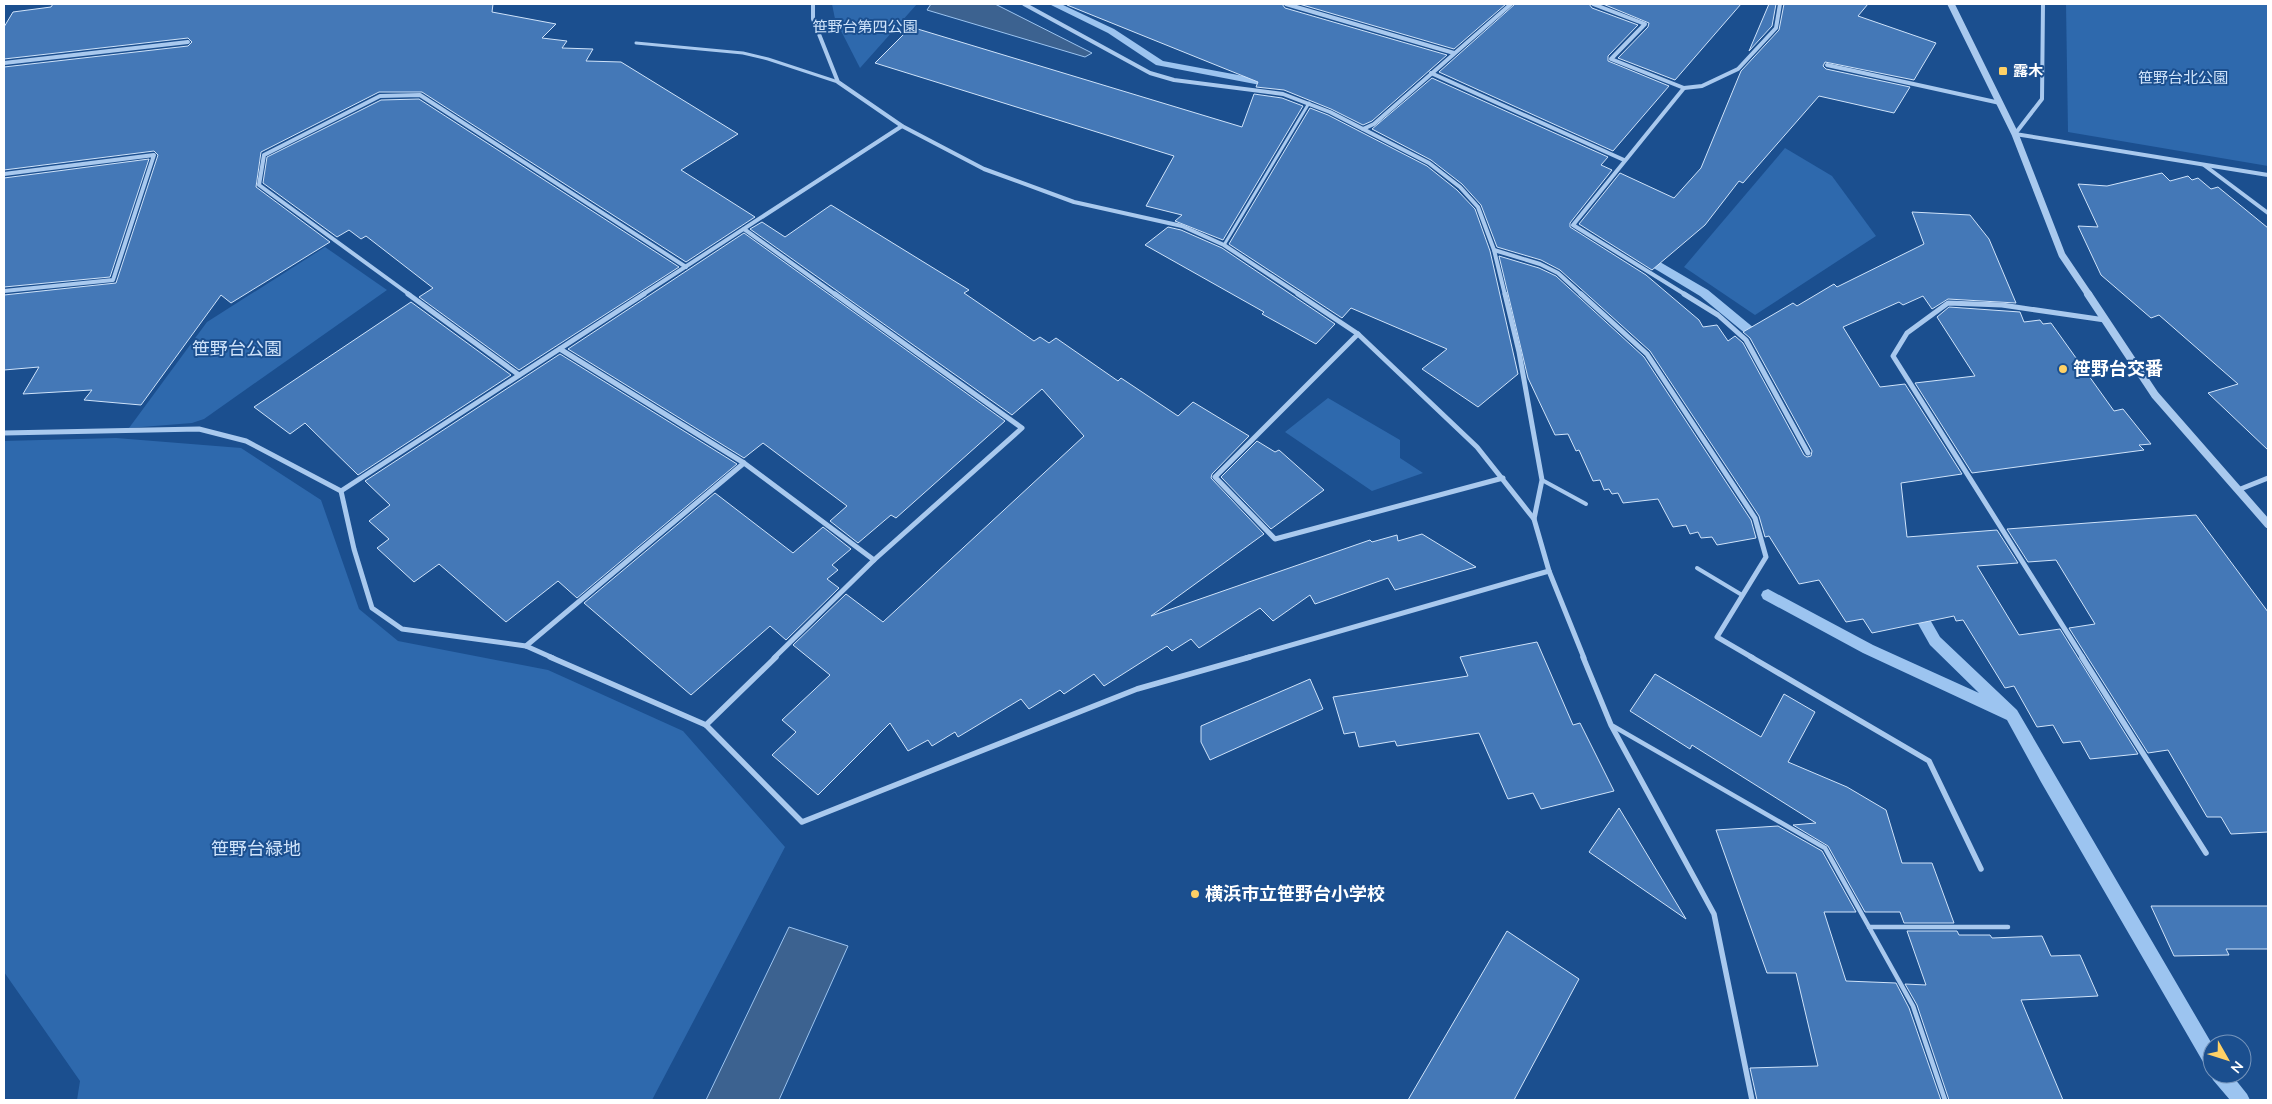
<svg xmlns="http://www.w3.org/2000/svg" width="2272" height="1104" viewBox="0 0 2272 1104" font-family="'Nunito Sans','Noto Sans JP',sans-serif">
	<style>
		.green { fill: #2e69ad }
		.water { fill: #3c6290; stroke: #9cc4f0 }
		.lines { fill: none; stroke-linecap: round; stroke-linejoin: round }
		.stream { fill: #9cc4f0; fill-rule: evenodd }
		.building { fill: #4478b7; stroke: #cfe3fa }
		.service-far2 { stroke: #a9c9ee; stroke-width: 3 }
		.service-far1 { stroke: #a9c9ee; stroke-width: 4 }
		.service { stroke: #a9c9ee; stroke-width: 4.5 }
		.minor-far2 { stroke: #a9c9ee; stroke-width: 4 }
		.minor-far1 { stroke: #a9c9ee; stroke-width: 5 }
		.minor { stroke: #a9c9ee; stroke-width: 5.5 }
		.tertiary-far1 { stroke: #a9c9ee; stroke-width: 7 }
		.tertiary { stroke: #a9c9ee; stroke-width: 8 }
		.poi-dot { fill: #ffd166; stroke: #1b4f8f; stroke-width: 2 }
		.labels { text-anchor: middle; dominant-baseline: central; stroke-width: 4; stroke-linejoin: round; paint-order: stroke }
		.far-park-label { font-size: 15px; fill: #cfe3fa; stroke: #1b4f8f }
		.far-poi-label { font-size: 15px; font-weight: bold; fill: #fff; stroke: #1b4f8f; text-anchor: start }
		.park-label { font-size: 18px; fill: #cfe3fa; stroke: #1b4f8f }
		.poi-label { font-size: 18px; font-weight: bold; fill: #fff; stroke: #1b4f8f; text-anchor: start }
	</style>
	<rect width="100%" height="100%" fill="#1b4f8f"/>
	<!-- green -->
	<g class="green">
		<path d="M832 4H917L860 68 835 19Z"/>
		<path d="M2066 4H2268V166L2068 132Z"/>
		<path d="M1785 148 1832 176 1876 236 1755 315 1684 267Z"/>
		<path d="M325 247 387 290 204 419 192 423 129 428 207 322Z"/>
		<path d="M1328 398 1400 440V458L1423 473 1372 491 1285 432Z"/>
		<path d="M116 438 241 448 321 500 359 609 398 641 548 670 683 731 785 847 652 1100H77L80 1081 4 972V441Z"/>
	</g>
	<!-- water -->
	<g class="water">
		<path d="M931 4H995L1092 53 1085 57 927 10Z"/>
		<path d="M789 927 848 946 779 1100H706Z"/>
	</g>
	<g class="lines">
		<!-- stream -->
		<g class="stream">
			<path d="M1049 4H1061L1114 29 1163 61 1276 82 1281 85 1276 88 1156 65 1108 33Z"/>
			<path d="M1641 251 1708 290 1766 338 1768 341 1766 344H1758L1700 296 1637 258 1635 255Z"/>
			<path d="M1768 589 1873 645 1979 693 1930 645 1908 606 1910 602 1915 600 1920 602 1940 637 2017 710 2212 1044V1074H2231L2247 1094 2250 1100H2230L2213 1080 2210 1074 2212 1070 2206 1067 2041 782 2007 720 1863 653 1763 599 1761 595 1763 591Z"/>
		</g>
	</g>
	<!-- building -->
	<g class="building">
		<path d="M53 4H493L492 12 556 24 542 38 567 41 562 48 593 49 586 61 621 62 738 134 681 170 755 217 686 262 422 92H379L261 152 256 187 330 242 231 303 221 295 141 405 84 400 92 390 23 394 39 367 4 370V295L116 283 158 155 154 151 4 170V67L188 46 192 42 188 38 4 59V27L13 12 51 7Z"/>
		<path d="M1067 4H1282L1285 8 1447 55 1372 121 1363 125 1331 109 1284 90 1256 87 1258 82 1067 5Z"/>
		<path d="M1299 4H1506L1454 49Z"/>
		<path d="M1515 4H1589L1592 8 1638 25 1608 56V61L1669 86 1613 151 1439 72Z"/>
		<path d="M1603 4H1741L1675 80 1618 58 1648 27 1649 23Z"/>
		<path d="M1769 4H1776L1772 26 1749 51Z"/>
		<path d="M1784 4H1868L1858 16 1936 43 1914 80 1825 62 1823 66 1826 69 1910 87 1894 113 1819 96 1743 183 1739 181 1705 225 1652 270 1579 224 1620 173 1674 198 1701 168 1741 71 1779 30Z"/>
		<path d="M911 27 1242 127 1254 94 1282 98 1303 106 1223 240 1175 221 1182 215 1146 206 1174 156 875 63Z"/>
		<path d="M1432 78 1608 157 1601 165 1612 170 1570 223V227L1646 275 1699 320 1703 327 1717 325 1728 341 1735 336 1743 343 1804 455 1807 457 1811 456 1812 451 1750 338 1743 332 1793 303 1797 306 1834 284 1837 287 1924 244 1912 212 1970 215 1989 239 2016 303 1948 299 1932 309 1923 296 1903 305 1899 302 1843 327 1880 387 1905 384 1962 474 1901 483 1907 537 1997 530 2018 563 1977 566 2019 635 2060 629 2138 754 2090 759 2080 741 2063 743 2053 725 2037 727 2014 686 2005 688 1963 620 1956 621 1954 616 1872 633 1863 619 1846 622 1819 580 1799 584 1769 536 1765 537 1759 516 1650 351 1560 270 1541 260 1497 247 1481 205 1462 184 1431 160 1372 129Z"/>
		<path d="M419 99 679 267 519 370 419 297 433 288 366 236 361 239 349 230 337 237 263 183 267 157 381 100Z"/>
		<path d="M1310 108 1328 115 1427 166 1457 190 1475 209 1490 251 1518 374 1478 407 1422 369 1447 349 1351 308 1342 318 1229 244Z"/>
		<path d="M149 159 110 277 4 287V178Z"/>
		<path d="M2162 173 2170 181 2188 176 2192 180 2198 178 2211 189 2218 187 2268 228V450L2208 393 2238 384 2159 315 2151 318 2101 275 2078 226 2098 227 2078 184 2107 186Z"/>
		<path d="M831 205 969 290 964 293 1034 341 1040 337 1049 343 1056 338 1118 381 1121 378 1178 416 1193 402 1249 436 1212 474 1211 478 1264 534 1151 616 1370 540 1372 542 1397 535 1398 541 1422 534 1476 567 1395 590 1388 578 1315 604 1310 595 1273 621 1260 608 1199 648 1191 639 1172 651 1167 646 1104 686 1094 674 1064 694 1060 690 1029 709 1021 699 958 737 955 732 932 746 928 740 908 751 890 723 818 795 772 755 796 732 782 720 830 675 793 645 846 594 883 622 1084 436 1042 389 1012 415 750 229 762 222 785 237Z"/>
		<path d="M1168 227 1181 230 1222 248 1335 324 1316 344 1262 314 1264 312 1145 245Z"/>
		<path d="M744 233 1005 421 896 518 891 515 858 543 830 521 847 506 763 443 744 458 568 349Z"/>
		<path d="M1499 256 1539 268 1556 276 1644 357 1751 520 1756 538 1717 545 1712 537 1701 538 1698 532 1690 534 1686 525 1673 527 1658 499 1623 503 1618 493 1612 494 1609 489 1604 490 1600 480 1593 481 1579 450 1576 451 1568 434 1555 435 1528 378Z"/>
		<path d="M411 302 511 375 358 475 305 423 290 434 254 407Z"/>
		<path d="M1949 307 2020 312 2024 322 2040 320 2043 324 2051 323 2114 411 2123 409 2151 444 2139 445 2144 450 1972 473 1915 383 1975 376 1937 317Z"/>
		<path d="M560 354 737 464 577 598 558 581 506 622 439 564 414 582 377 548 389 539 369 521 390 505 365 481Z"/>
		<path d="M1257 441 1275 452 1279 450 1324 490 1271 529 1221 477Z"/>
		<path d="M715 493 793 553 823 527 851 549 832 565 838 570 827 579 839 588 786 640 770 626 691 695 584 603Z"/>
		<path d="M2196 515 2268 612V832L2231 834 2221 817H2207L2168 750 2148 753 2069 628 2095 624 2056 560 2028 562 2007 529Z"/>
		<path d="M1537 642 1573 725 1580 723 1614 791 1541 809 1533 793 1508 799 1479 733 1397 746 1395 741 1359 747 1355 732 1344 734 1333 697 1468 676 1460 657Z"/>
		<path d="M1655 674 1761 737 1784 694 1815 712 1788 762 1847 787 1886 810 1902 863H1932L1954 923H1904L1900 912H1865L1828 846 1793 825 1816 823 1692 745 1690 749 1630 711Z"/>
		<path d="M1310 679 1323 709 1210 760 1201 742V726Z"/>
		<path d="M1619 808 1686 919 1589 852Z"/>
		<path d="M1778 826 1822 851 1856 912H1824L1846 981 1896 983 1909 1008 1941 1100H1757L1750 1068 1818 1066 1796 973H1767L1716 830Z"/>
		<path d="M2151 906H2268V949H2226L2229 955 2174 956Z"/>
		<path d="M1507 931 1579 979 1514 1100H1408Z"/>
		<path d="M1907 931H1957L1959 935H1990L1992 938 2042 936 2051 956 2080 955 2098 996 2021 1000 2063 1100H1949L1917 1005 1905 984 1926 985Z"/>
	</g>
	<g class="lines">
		<!-- service-far2 -->
		<g class="service-far2">
			<path d="M636 43 743 53 768 59 838 82"/>
			<path d="M1224 245 1309 103"/>
		</g>
		<!-- service-far1 -->
		<g class="service-far1">
			<path d="M1542 480 1586 504"/>
			<path d="M1697 568 1742 595"/>
		</g>
		<!-- service -->
		<g class="service">
			<path d="M1613 726 1825 848 1913 1006 1945 1100"/>
			<path d="M1869 927H2008"/>
		</g>
		<!-- minor-far2 -->
		<g class="minor-far2">
			<path d="M813 4V19L838 82 902 126 984 169 1074 202 1182 226 1224 245 1300 295"/>
			<path d="M1024 4 1150 73 1174 80 1283 94 1330 112 1429 163 1460 187 1478 207 1494 250 1505 295"/>
			<path d="M1286 4 1454 53"/>
			<path d="M1593 4 1645 24 1611 59 1684 88"/>
			<path d="M2043 4 2042 99 2015 134 2268 175"/>
			<path d="M4 63 188 42"/>
			<path d="M1827 65 2000 103"/>
			<path d="M1431 73 1624 160"/>
			<path d="M1363 129 1374 124 1511 4"/>
			<path d="M2204 165 2268 213"/>
			<path d="M4 174 154 155 113 280 4 291"/>
			<path d="M744 229 836 295"/>
			<path d="M1494 250 1540 264 1558 273 1582 295"/>
			<path d="M410 295 259 185 264 155 380 96 420 95 686 267"/>
			<path d="M642 295 902 126"/>
			<path d="M1686 295 1573 225 1684 88 1702 86 1738 69 1776 28 1780 4"/>
		</g>
		<!-- minor-far1 -->
		<g class="minor-far1">
			<path d="M408 294 519 375"/>
			<path d="M1298 294 1358 334 1477 447 1534 519"/>
			<path d="M1505 294 1519 352 1542 480 1534 519 1549 571 1584 658"/>
			<path d="M1581 294 1647 354 1755 518 1766 557 1717 637 1753 658"/>
			<path d="M1684 294 1718 315 1746 340 1808 453"/>
			<path d="M1358 334 1215 477 1275 539 1503 478"/>
			<path d="M560 349 744 463 874 560"/>
			<path d="M4 433 199 429 246 441 341 491 354 549 372 608 402 629 526 646 553 658"/>
			<path d="M2238 490 2268 478"/>
			<path d="M341 491 644 294"/>
			<path d="M526 646 744 463"/>
			<path d="M774 658 874 560 1022 428 835 294"/>
			<path d="M1246 658 1549 571"/>
			<path d="M2083 658 1893 356 1907 333 1948 303 2002 305 2105 320"/>
		</g>
		<!-- minor -->
		<g class="minor">
			<path d="M550 657 706 725 802 822 1137 689 1250 657"/>
			<path d="M1583 657 1611 725 1714 914 1752 1100"/>
			<path d="M1751 657 1929 761 1981 869"/>
			<path d="M2082 657 2206 853"/>
			<path d="M706 725 776 657"/>
		</g>
		<!-- tertiary-far1 -->
		<path class="tertiary-far1" d="M1951 4 2015 134 2062 255 2089 295"/>
		<!-- tertiary -->
		<path class="tertiary" d="M2088 294 2155 395 2268 524"/>
	</g>
	<!-- markers -->
	<g class="poi-dot">
		<rect x="1998" y="66" width="10" height="10" rx="2.5"/>
		<circle cx="2063" cy="369" r="5"/>
		<circle cx="1195" cy="894" r="5"/>
	</g>
	<g class="labels">
		<!-- far-park labels -->
		<g class="far-park-label">
			<text x="865" y="27">笹野台第四公園</text>
			<text x="2183" y="78">笹野台北公園</text>
		</g>
		<!-- far-poi labels -->
		<g class="far-poi-label">
			<text x="2013" y="71">露木</text>
		</g>
		<!-- park labels -->
		<g class="park-label">
			<text x="237" y="349">笹野台公園</text>
			<text x="256" y="849">笹野台緑地</text>
		</g>
		<!-- poi labels -->
		<g class="poi-label">
			<text x="2073" y="369">笹野台交番</text>
			<text x="1205" y="894">横浜市立笹野台小学校</text>
		</g>
	</g>
	<!-- border -->
	<rect width="2272" height="1104" fill="none" stroke="#ffffff" stroke-width="10"/>
	<!-- north arrow -->
	<g transform="translate(2227 1059) rotate(129)"><circle r="24" fill="#1b4f8f" stroke="#7695bc"/>
	<path d="M0-4L9 19L0 12L-9 19Z" fill="#ffd166"/>
	<text y="-8" font-size="14" font-weight="bold" text-anchor="middle" fill="#ffffff">N</text>
	</g>
</svg>
